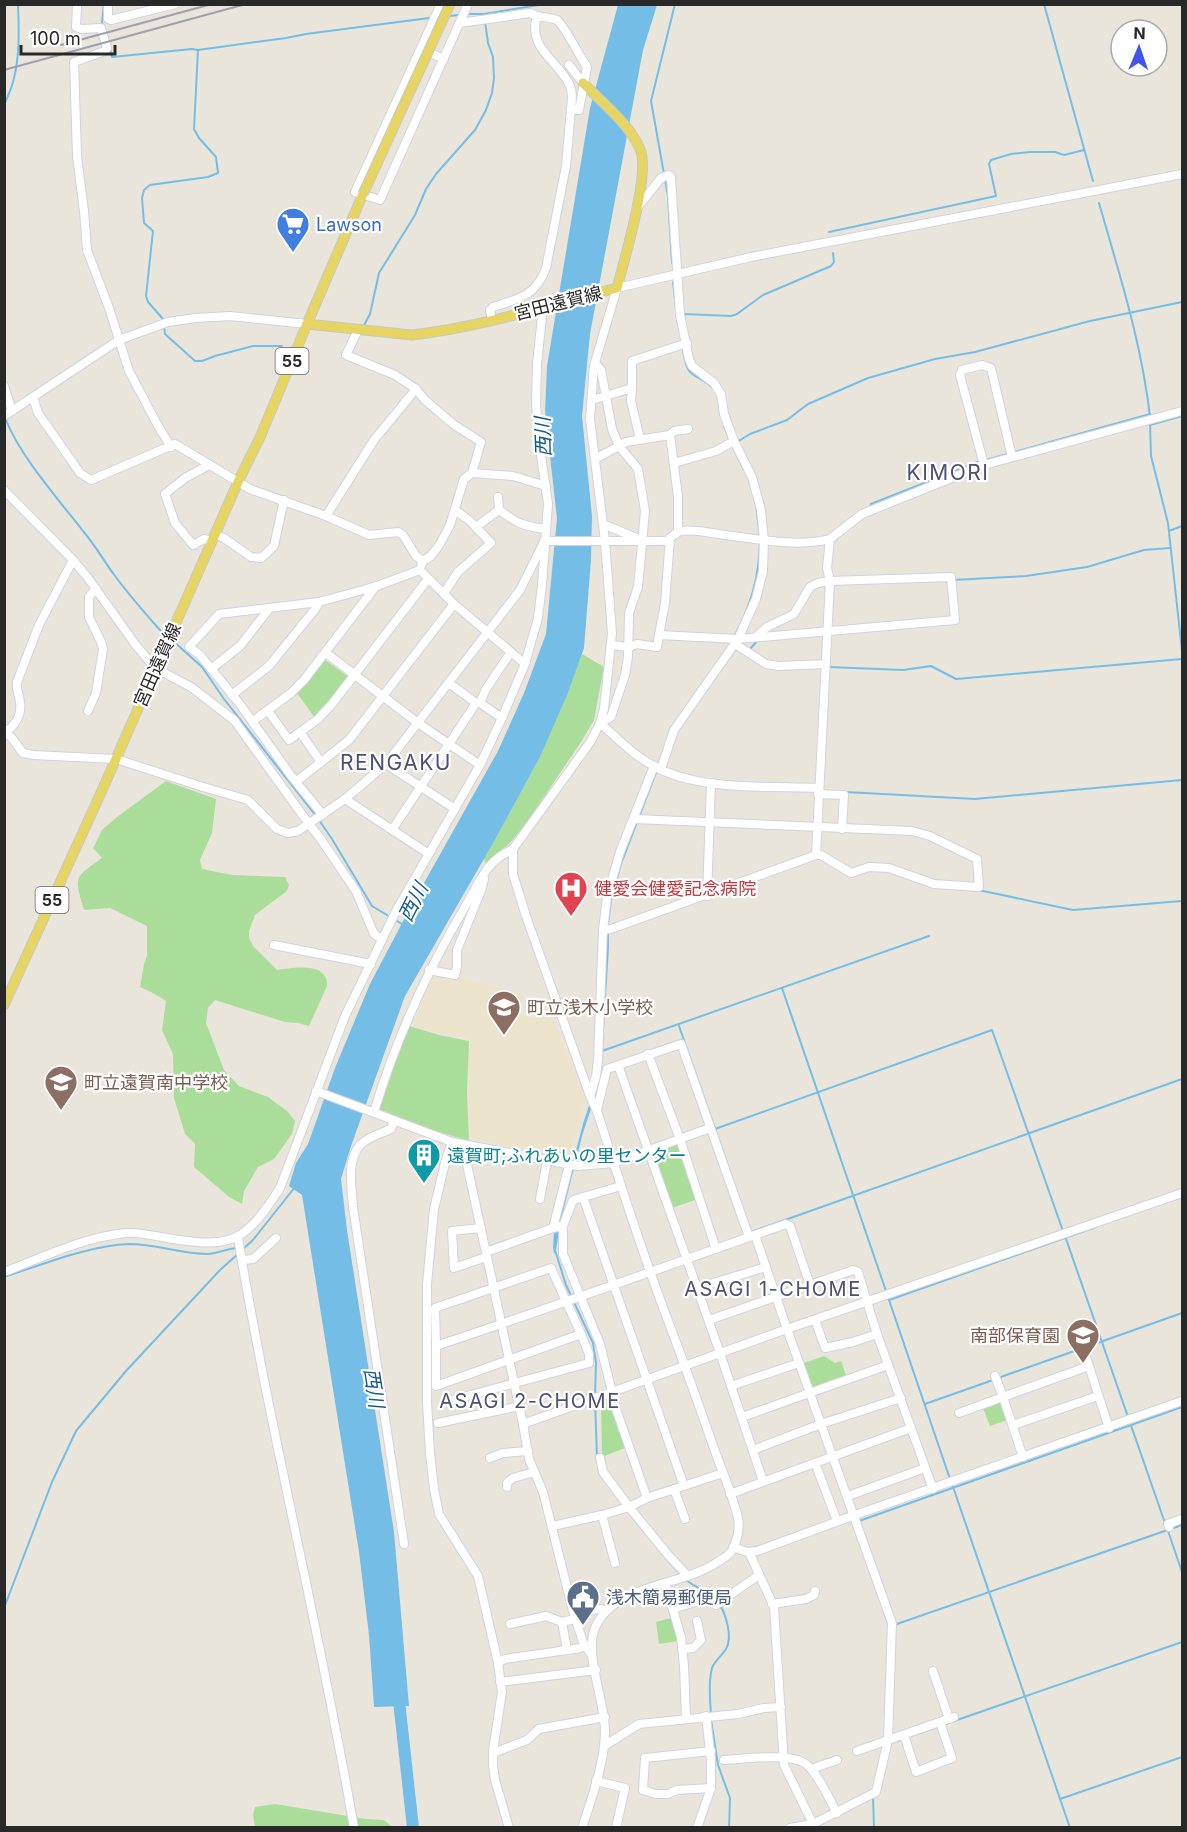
<svg xmlns="http://www.w3.org/2000/svg" width="1187" height="1832" viewBox="0 0 1187 1832" font-family="Inter,'Noto Sans JP',sans-serif">
	<style>
		.education { fill: #ebe3cb }
		.green { fill: #abdd9a }
		.water { fill: #74bde6 }
		.lines { fill: none; stroke-linecap: round; stroke-linejoin: round }
		.stream { stroke: #74bde6; stroke-width: 2 }
		.river { stroke: #74bde6; stroke-width: 12 }
		.minor-casing { stroke: #d0d2e0; stroke-width: 10 }
		.major-casing { stroke: #c7c7c7; stroke-width: 11 }
		.minor { stroke: #fff; stroke-width: 8 }
		.major { stroke: #e7d563; stroke-width: 9 }
		.rail { stroke: #9e9fb2; stroke-width: 2 }
		.major-bridge-casing { stroke: #c7c7c7; stroke-width: 11; stroke-linecap: butt }
		.major-bridge { stroke: #e7d563; stroke-width: 9 }
		.labels { text-anchor: middle; dominant-baseline: central; stroke-width: 4.5; stroke-linejoin: round; paint-order: stroke }
		.shield { fill: #fff; stroke: #686868; stroke-width: 1.5 }
		.shield-label { font-size: 16px; font-weight: bold; fill: #282828 }
		.shop-label { font-size: 18px; fill: #366cbe; stroke: #fff; text-anchor: start }
		.street-label { font-size: 18px; fill: #282828; stroke: #fff }
		.health-label { font-size: 18px; fill: #be3a42; stroke: #fff; text-anchor: start }
		.education-label { font-size: 18px; fill: #785e54; stroke: #fff; text-anchor: start }
		.culture-label { font-size: 18px; fill: #0d838f; stroke: #fff; text-anchor: start }
		.service-label { font-size: 18px; fill: #4e5e75; stroke: #fff; text-anchor: start }
		.water-label { font-size: 20px; font-style: italic; fill: #155a8f; stroke: #fff }
		.neighbourhood-label { font-size: 20px; letter-spacing: 1.5px; fill: #4c4f76; stroke: #fff }
		.quarter-label { font-size: 21px; letter-spacing: 1.5px; fill: #4c4f76; stroke: #fff }
	</style>
	<rect width="100%" height="100%" fill="#eae5db"/>
	<!-- education -->
	<path class="education" d="M435 976 456 981 457 976 523 995 520 1015 554 1020 585 1101 569 1161 471 1137 468 1104 469 1039 413 1026 431 977Z"/>
	<!-- green -->
	<g class="green">
		<path d="M582 654 604 667 594 720 581 742 525 825 509 844 485 863 484 859 540 757Z"/>
		<path d="M325 660 350 678 315 718 297 693Z"/>
		<path d="M166 781 216 799 212 833 200 860 202 869 232 875 285 877 289 885 287 891 255 915 249 931V938L253 946 277 970C293 968 328 961 327 986L309 1026 298 1023 285 1022 215 1000 208 1008 206 1023 224 1070 239 1086 268 1097 287 1111 295 1121 292 1134 274 1159 258 1167 244 1191 242 1204 229 1197 194 1167 195 1144 185 1134 174 1098 173 1054 162 1030 166 1001 153 993 140 987 144 964 147 956V926L110 908 84 910C74 876 74 878 102 858L93 848 102 830 117 817Z"/>
		<path d="M409 1026 439 1035 469 1041 467 1093 469 1141 420 1126 379 1109 393 1067Z"/>
		<path d="M677 1142 698 1199 672 1208 651 1152Z"/>
		<path d="M824 1356 835 1363 841 1361 847 1378 815 1389 811 1387 804 1363Z"/>
		<path d="M610 1395 625 1448 602 1457 601 1399Z"/>
		<path d="M1001 1402 1007 1420 990 1426 983 1408Z"/>
		<path d="M671 1618 678 1641 659 1644 656 1622Z"/>
		<path d="M275 1804 366 1819 384 1820 392 1827H255L253 1815 255 1807Z"/>
	</g>
	<!-- water -->
	<g class="water">
		<path d="M618 5H657L643 50 590 334 582 416 592 516 591 560 584 648 567 695 540 757 492 845 405 996 351 1146 341 1179 347 1230 394 1532 409 1706 374 1707 369 1635 359 1552 302 1195 289 1186 296 1163 308 1144 335 1068 370 984 410 908 498 751 524 693 546 634 557 518 545 412 547 366 590 108Z"/>
		<path d="M656 769 658 770 622 864 612 900 609 924V947L601 1078 582 1136 561 1220 556 1250 554 1254 553 1247 554 1233 583 1124 596 1084 605 918 616 868Z"/>
	</g>
	<g class="lines">
		<!-- stream -->
		<g class="stream">
			<path d="M104 4 102 22 107 37"/>
			<path d="M605 4 606 5"/>
			<path d="M1044 4 1093 181"/>
			<path d="M470 14H484L545 4"/>
			<path d="M449 16 459 15"/>
			<path d="M110 48 112 57 192 49 198 50 286 38 306 34 429 18"/>
			<path d="M4 105C7 98 11 90 13 82 20 57 19 30 18 4"/>
			<path d="M664 174 651 101 675 4"/>
			<path d="M665 180 668 196 672 263"/>
			<path d="M1099 203C1119 273 1142 344 1150 417"/>
			<path d="M829 232 996 196 989 164 991 160 1011 154 1030 152H1055L1064 155 1084 150"/>
			<path d="M673 282 676 309"/>
			<path d="M683 314 731 316 737 314 763 295 831 266 834 262 833 253"/>
			<path d="M164 320 148 302 146 296 153 231 144 223 142 198 144 190 150 185 208 177 218 173 216 157 199 138 194 129 198 50"/>
			<path d="M164 326 165 334 195 361H202L215 356 253 346H282"/>
			<path d="M363 327 370 314 379 273 415 215 426 189 436 174 475 130 486 110 492 93 494 78 493 57 488 43 484 14"/>
			<path d="M683 350C688 383 695 370 714 389"/>
			<path d="M5 417C18 454 59 500 83 531 95 545 104 561 115 576 129 595 144 612 159 629L167 636"/>
			<path d="M1150 422 1151 456 1168 523 1182 651"/>
			<path d="M1150 425 1182 416"/>
			<path d="M724 426 729 438"/>
			<path d="M737 442 750 434 787 420 808 404 868 378 935 359 975 352 1090 321 1182 302"/>
			<path d="M732 445 744 470"/>
			<path d="M986 460 1150 414"/>
			<path d="M756 504 760 537"/>
			<path d="M869 509 871 504 980 461"/>
			<path d="M1169 531 1182 526"/>
			<path d="M834 541 866 514"/>
			<path d="M953 580 1026 576 1087 567 1144 550 1170 548"/>
			<path d="M734 637C751 605 759 578 760 542"/>
			<path d="M172 640 202 667 224 699 316 816"/>
			<path d="M750 649 758 640"/>
			<path d="M828 667 903 670 931 666 956 679 1182 659"/>
			<path d="M846 792 975 799 1182 780"/>
			<path d="M319 820 332 839 372 906 402 924"/>
			<path d="M957 889 983 891 1073 910 1182 901"/>
			<path d="M782 988 886 1291"/>
			<path d="M679 1026 727 1163"/>
			<path d="M602 1051 929 936"/>
			<path d="M715 1129 992 1030 1063 1231"/>
			<path d="M751 1232 1182 1079"/>
			<path d="M1065 1236 1165 1523"/>
			<path d="M243 1249 253 1240 295 1187"/>
			<path d="M555 1250 566 1285 593 1343 596 1363 595 1395"/>
			<path d="M4 1277C41 1265 91 1245 129 1244 156 1244 181 1254 207 1254 218 1254 227 1248 238 1248"/>
			<path d="M888 1297 950 1479"/>
			<path d="M889 1300 1096 1227"/>
			<path d="M1086 1347 1182 1313"/>
			<path d="M998 1378 1080 1349"/>
			<path d="M595 1401 597 1458"/>
			<path d="M925 1404 993 1380"/>
			<path d="M952 1484 1070 1828"/>
			<path d="M859 1521 1182 1407"/>
			<path d="M1167 1528 1182 1572"/>
			<path d="M668 1560 682 1576"/>
			<path d="M686 1580C695 1587 710 1593 717 1601 726 1612 733 1637 726 1649 722 1656 715 1660 712 1668 708 1682 710 1700 711 1714"/>
			<path d="M4 1608 52 1482 76 1431 126 1371 220 1270 239 1253"/>
			<path d="M894 1625 1182 1525"/>
			<path d="M711 1720 718 1765 730 1798 729 1828"/>
			<path d="M908 1737 1182 1642"/>
			<path d="M888 1744 903 1739"/>
			<path d="M873 1797 874 1828"/>
			<path d="M1060 1799 1182 1757"/>
		</g>
		<!-- river -->
		<path class="river" d="M398 1692 413 1828"/>
		<defs>
			<g id="minor">
				<path d="M77 4 76 27 81 29 101 28 107 48 105 51 74 62 77 156 84 211 87 250 109 308 129 371 157 424 171 447"/>
				<path d="M108 4V19L111 20 175 4"/>
				<path d="M441 4 355 192 380 200 468 4"/>
				<path d="M537 16C543 17 552 18 557 20 563 24 581 58 587 67L579 110 571 109C572 102 573 93 570 86 559 60 527 50 537 16Z"/>
				<path d="M460 23 530 13 537 16"/>
				<path d="M423 50 444 59"/>
				<path d="M569 65 583 83"/>
				<path d="M637 208 661 178 669 175 671 178 680 315 689 359 692 366 714 383 721 394 724 414 734 441 752 477 761 510 764 540 763 571 756 599 738 639 674 730 661 769"/>
				<path d="M492 320 490 310 493 307C518 299 536 296 546 268L566 166 571 109"/>
				<path d="M358 330 346 355 395 375 416 389 425 400 453 424 481 442 472 473 464 479 450 525 440 544 431 556 423 561 421 566"/>
				<path d="M4 386 12 411"/>
				<path d="M632 388 631 401 640 439"/>
				<path d="M33 397 38 413 80 473 91 480 175 444 250 489 326 516 369 535 398 532 403 535 416 556 423 561"/>
				<path d="M592 400 632 388V361L687 343"/>
				<path d="M4 416 119 340 168 322 196 318 230 316 307 324"/>
				<path d="M670 435 674 431 688 429"/>
				<path d="M595 459 619 446 612 429 601 370 595 363"/>
				<path d="M674 463 716 451 734 441"/>
				<path d="M209 465 185 478 165 494 175 523 193 545 204 539 212 541"/>
				<path d="M984 465 960 375 962 370 982 365 991 368 1012 457"/>
				<path d="M472 473 513 476 546 486"/>
				<path d="M4 490 73 560 88 578 135 644 155 668 191 687 234 720 309 824 320 838 356 891 374 934 382 939"/>
				<path d="M498 497 499 510C517 523 522 526 545 529"/>
				<path d="M326 516 374 440 416 389"/>
				<path d="M603 524 639 539"/>
				<path d="M476 527 499 510"/>
				<path d="M678 531V497L670 435 626 442 619 446 638 469 645 511 638 587 629 613 628 657 625 675 611 717 600 723C617 738 633 755 654 766 698 791 768 786 818 788"/>
				<path d="M215 535 224 538 251 557 261 558 274 546 284 500"/>
				<path d="M544 541H666C671 538 676 532 681 531 693 529 707 532 718 534 752 538 797 548 830 539L862 514 984 465 1182 411"/>
				<path d="M420 570 454 604 525 664"/>
				<path d="M444 593 458 572 491 543 470 521 455 510"/>
				<path d="M659 635 665 603 670 538"/>
				<path d="M735 644 766 664 778 666 825 664"/>
				<path d="M611 645 629 647 637 644 657 647 659 635 738 639 955 620 951 577 830 581 818 583 810 587 794 614 767 627 757 636"/>
				<path d="M326 653 418 723 480 765"/>
				<path d="M211 669 240 646 269 609"/>
				<path d="M449 683 476 703H480L502 718"/>
				<path d="M232 695 269 666 316 608 319 602"/>
				<path d="M480 703 486 689 511 652"/>
				<path d="M88 711 96 693 103 649 101 642 89 617V597L96 589"/>
				<path d="M268 711 289 740 318 719 332 704 428 579"/>
				<path d="M253 721 291 693 304 680 376 586"/>
				<path d="M300 732 321 762"/>
				<path d="M4 733C15 726 22 715 20 702 19 694 16 690 17 682L39 625 73 560"/>
				<path d="M5 733 11 737 23 753 33 755 116 759 203 787 248 800 277 829 288 833 298 831 345 799 386 764 520 590 543 544"/>
				<path d="M386 764 455 809"/>
				<path d="M297 781 349 740 454 604"/>
				<path d="M818 794 844 795 842 829"/>
				<path d="M345 799 429 854"/>
				<path d="M323 815 292 777 239 703 200 655 189 647 219 614 319 602 377 586 420 570"/>
				<path d="M392 830 476 703"/>
				<path d="M513 849V874L526 916 590 1096 597 1111C621 1186 645 1261 673 1334 688 1374 702 1414 716 1454 724 1475 733 1497 738 1518 740 1528 737 1540 733 1549 730 1555 724 1558 719 1561 683 1587 614 1583 595 1628 584 1654 605 1701 605 1731 605 1761 592 1798 582 1828"/>
				<path d="M816 855 830 581 827 568 830 539"/>
				<path d="M707 896 711 783"/>
				<path d="M603 930 611 929 816 855H821L851 873 869 867 889 868 934 884 979 887 977 859 930 836 912 831 634 819"/>
				<path d="M274 945 371 964"/>
				<path d="M429 970 455 975 457 967V950L482 888 484 879"/>
				<path d="M648 1054 680 1139 716 1249"/>
				<path d="M618 1065 720 1353 763 1481"/>
				<path d="M316 1091 452 1142 578 1166 613 1163 710 1128"/>
				<path d="M590 1096 596 1076 598 1060 603 930 607 897 620 852 654 766"/>
				<path d="M597 1110 607 1069 681 1044 749 1237"/>
				<path d="M374 1112C396 1039 427 971 466 905 475 890 483 870 497 859 501 855 508 852 513 849L591 741 600 723 604 709 612 633 605 541 590 419 594 366 617 288 751 257 1182 174"/>
				<path d="M394 1120 391 1129C381 1133 368 1137 360 1145 346 1161 352 1188 353 1207L404 1544"/>
				<path d="M452 1142 446 1159 434 1209 427 1284V1402L430 1453 434 1489 439 1514 478 1576 498 1663 502 1692 493 1751V1765L495 1780 509 1828"/>
				<path d="M468 1145 466 1160 523 1424 529 1459 543 1492 573 1611 583 1642 591 1654"/>
				<path d="M569 1165 553 1228 563 1226V1254L600 1344 617 1412 647 1498"/>
				<path d="M583 1197 684 1486"/>
				<path d="M540 1199 547 1161"/>
				<path d="M563 1226 573 1200 621 1186"/>
				<path d="M481 1228 452 1231 454 1268 486 1257"/>
				<path d="M755 1235 787 1329 892 1623 888 1740 857 1751"/>
				<path d="M238 1238C271 1436 320 1630 354 1828"/>
				<path d="M486 1252 553 1228"/>
				<path d="M242 1260 253 1259 276 1238"/>
				<path d="M4 1272C44 1257 84 1237 126 1233 139 1232 154 1236 167 1238 231 1249 245 1243 280 1188L345 1016 396 911 480 765 502 718 525 664 538 618 542 585 548 504 540 448 536 404 537 364 543 307"/>
				<path d="M697 1288 766 1267"/>
				<path d="M709 1320 810 1285"/>
				<path d="M815 1320 825 1348 853 1342 877 1334"/>
				<path d="M581 1334 551 1268 435 1308 436 1346C553 1307 670 1265 786 1224L790 1226 810 1285 853 1270 858 1272 877 1334 933 1489"/>
				<path d="M436 1346V1386L581 1334 589 1354V1363L452 1400"/>
				<path d="M1082 1346 1089 1366"/>
				<path d="M731 1386 799 1363"/>
				<path d="M959 1413 1003 1397 995 1376"/>
				<path d="M742 1417 888 1365"/>
				<path d="M438 1423 520 1406"/>
				<path d="M523 1424 787 1329 1182 1193"/>
				<path d="M1013 1425 1098 1396"/>
				<path d="M753 1450 821 1424 901 1398"/>
				<path d="M1023 1457 1003 1397 1089 1366 1109 1428"/>
				<path d="M490 1458 503 1453 528 1451"/>
				<path d="M600 1458 603 1472 629 1507 669 1556 688 1576"/>
				<path d="M815 1463 837 1521"/>
				<path d="M507 1487V1483L513 1478 534 1472"/>
				<path d="M674 1489 685 1519"/>
				<path d="M730 1494 911 1428"/>
				<path d="M848 1496 925 1468"/>
				<path d="M602 1515 615 1563"/>
				<path d="M553 1526 602 1515 629 1507 647 1498 723 1473"/>
				<path d="M1169 1527 1168 1524 1182 1519"/>
				<path d="M733 1547 747 1552 757 1551 855 1515 1182 1401"/>
				<path d="M749 1552 774 1607 784 1765 815 1828"/>
				<path d="M665 1583 681 1637 684 1666 686 1718"/>
				<path d="M772 1604 806 1599 814 1595 815 1591"/>
				<path d="M716 1605 759 1575"/>
				<path d="M673 1609 698 1601"/>
				<path d="M574 1615 596 1609 608 1610"/>
				<path d="M562 1622 567 1650"/>
				<path d="M510 1624 546 1616 562 1622 575 1619"/>
				<path d="M683 1649 693 1648 701 1640 697 1621"/>
				<path d="M498 1663 505 1659 581 1648 585 1645"/>
				<path d="M933 1671 949 1719"/>
				<path d="M500 1682 596 1670"/>
				<path d="M904 1735 916 1772 952 1758 940 1722"/>
				<path d="M604 1746 639 1724 738 1714 764 1708 781 1707"/>
				<path d="M711 1751 645 1758 643 1790 656 1794H668L677 1790 711 1788"/>
				<path d="M493 1753 527 1740 539 1729 605 1717"/>
				<path d="M724 1760C742 1759 794 1752 807 1765 819 1775 829 1799 837 1813"/>
				<path d="M811 1769 837 1760"/>
				<path d="M596 1781 625 1788 616 1828"/>
				<path d="M697 1828 711 1788V1760L706 1716"/>
				<path d="M790 1828 813 1824 876 1792 888 1740 954 1717"/>
			</g>
			<g id="major">
				<path d="M307 324 363 194"/>
				<path d="M4 1005 100 795 238 482 261 435 307 324 412 335C481 327 549 305 617 288 624 260 651 172 640 149 630 125 602 102 583 83"/>
			</g>
		</defs>
		<!-- minor casing -->
		<use href="#minor" class="minor-casing"/>
		<!-- major casing -->
		<use href="#major" class="major-casing"/>
		<!-- minor -->
		<use href="#minor" class="minor"/>
		<!-- major -->
		<use href="#major" class="major"/>
		<!-- rail -->
		<g class="rail">
			<path d="M61 45 212 4"/>
			<path d="M4 70 246 4"/>
		</g>
		<defs>
			<path id="major-bridge" d="M363 194 450 4"/>
		</defs>
		<!-- major-bridge casing -->
		<use href="#major-bridge" class="major-bridge-casing"/>
		<!-- major-bridge -->
		<use href="#major-bridge" class="major-bridge"/>
	</g>
	<!-- icons -->
	<defs>
		<symbol id="supermarket-pin" viewBox="-11 -11 22 30"><path d="M0 17L-7.5 6A9.5 9.5 0 1 1 7.5 6Z" fill="#3f7fe0" stroke="#fff"/><path d="M-6-5.5h2.5l.6 2H6L4.5 2H-2.5L-4.4-4H-6ZM-1.5 3.2a1.3 1.3 0 1 0 .1 0ZM3 3.2a1.3 1.3 0 1 0 .1 0Z" fill="#fff"/></symbol>
		<symbol id="hospital-pin" viewBox="-11 -11 22 30"><path d="M0 17L-7.5 6A9.5 9.5 0 1 1 7.5 6Z" fill="#e0444e" stroke="#fff"/><path d="M-5-5h3v3.5h4V-5h3V5h-3V1.5h-4V5h-3Z" fill="#fff"/></symbol>
		<symbol id="school-pin" viewBox="-11 -11 22 30"><path d="M0 17L-7.5 6A9.5 9.5 0 1 1 7.5 6Z" fill="#8d6e63" stroke="#fff"/><path d="M0-5L7-2L0 1L-7-2ZM-4 1L0 2.5L4 1V4Q0 6-4 4Z" fill="#fff"/></symbol>
		<symbol id="building-pin" viewBox="-11 -11 22 30"><path d="M0 17L-7.5 6A9.5 9.5 0 1 1 7.5 6Z" fill="#0f9aa8" stroke="#fff"/><path d="M-4-6H4V6H1V3H-1V6H-4ZM-2.5-4.3h1.7v1.8h-1.7ZM.8-4.3h1.7v1.8H.8ZM-2.5-1h1.7V.8h-1.7ZM.8-1h1.7V.8H.8Z" fill="#fff"/></symbol>
		<symbol id="civic-pin" viewBox="-11 -11 22 30"><path d="M0 17L-7.5 6A9.5 9.5 0 1 1 7.5 6Z" fill="#5c6f8a" stroke="#fff"/><path d="M-.6-6.5H3V-4.5H.6V-3L4-1V1h2V6H-6V1h2V-1L-.6-3ZM-1.2 2.5V6h2.4V2.5Z" fill="#fff"/></symbol>
	</defs>
	<g fill-rule="evenodd">
		<use href="#supermarket-pin" x="274" y="205" width="38" height="52"/>
		<use href="#hospital-pin" x="552" y="869" width="38" height="52"/>
		<use href="#school-pin" x="485" y="988" width="38" height="52"/>
		<use href="#school-pin" x="42" y="1063" width="38" height="52"/>
		<use href="#building-pin" x="405" y="1136" width="38" height="52"/>
		<use href="#school-pin" x="1064" y="1316" width="38" height="52"/>
		<use href="#civic-pin" x="564" y="1578" width="38" height="52"/>
	</g>
	<g class="labels">
		<!-- shield labels -->
		<g class="shield">
			<rect x="275.5" y="348" width="33" height="26" rx="4.5"/>
			<rect x="35.5" y="887" width="33" height="26" rx="4.5"/>
		</g>
		<g class="shield-label">
			<text x="292" y="361">55</text>
			<text x="52" y="900">55</text>
		</g>
		<!-- shop labels -->
		<g class="shop-label">
			<text x="316" y="224">Lawson</text>
		</g>
		<!-- street labels -->
		<g class="street-label">
			<text transform="translate(558 303) rotate(-14)">宮田遠賀線</text>
			<text transform="translate(157 665) rotate(-66)">宮田遠賀線</text>
		</g>
		<!-- health labels -->
		<g class="health-label">
			<text x="594" y="888">健愛会健愛記念病院</text>
		</g>
		<!-- education labels -->
		<g class="education-label">
			<text x="527" y="1007">町立浅木小学校</text>
			<text x="84" y="1082">町立遠賀南中学校</text>
			<text x="1060" y="1335" text-anchor="end">南部保育園</text>
		</g>
		<!-- culture labels -->
		<g class="culture-label">
			<text x="447" y="1155">遠賀町;ふれあいの里センター</text>
		</g>
		<!-- service labels -->
		<g class="service-label">
			<text x="606" y="1597">浅木簡易郵便局</text>
		</g>
		<!-- water labels -->
		<g class="water-label">
			<text transform="translate(543 437) rotate(-92)">西川</text>
			<text transform="translate(413 902) rotate(-63)">西川</text>
			<text transform="translate(374 1388) rotate(81)">西川</text>
		</g>
		<!-- neighbourhood labels -->
		<g class="neighbourhood-label">
			<text x="773" y="1289">ASAGI 1-CHOME</text>
			<text x="530" y="1401">ASAGI 2-CHOME</text>
		</g>
		<!-- quarter labels -->
		<g class="quarter-label">
			<text x="948" y="472">KIMORI</text>
			<text x="396" y="762">RENGAKU</text>
		</g>
	</g>
	<!-- border -->
	<rect width="1187" height="1832" fill="none" stroke="#282828" stroke-width="12"/>
	<!-- north arrow -->
	<g transform="translate(1139 48) rotate(2)"><circle r="28" fill="#ffffff" stroke="#a9a9a9" stroke-width="1.5"/>
	<path d="M0-4.5L10 22L0 15L-10 22Z" fill="#4453ee"/>
	<text y="-9" font-size="16" font-weight="bold" text-anchor="middle" fill="#282828">N</text>
	</g>
	<!-- scale -->
	<path d="M21 45v9h94v-9" fill="none" stroke="#282828" stroke-width="3"/>
	<text x="30" y="45" font-size="18" fill="#282828" stroke="#ffffff" stroke-width="4.5" paint-order="stroke">100 m</text>
</svg>
